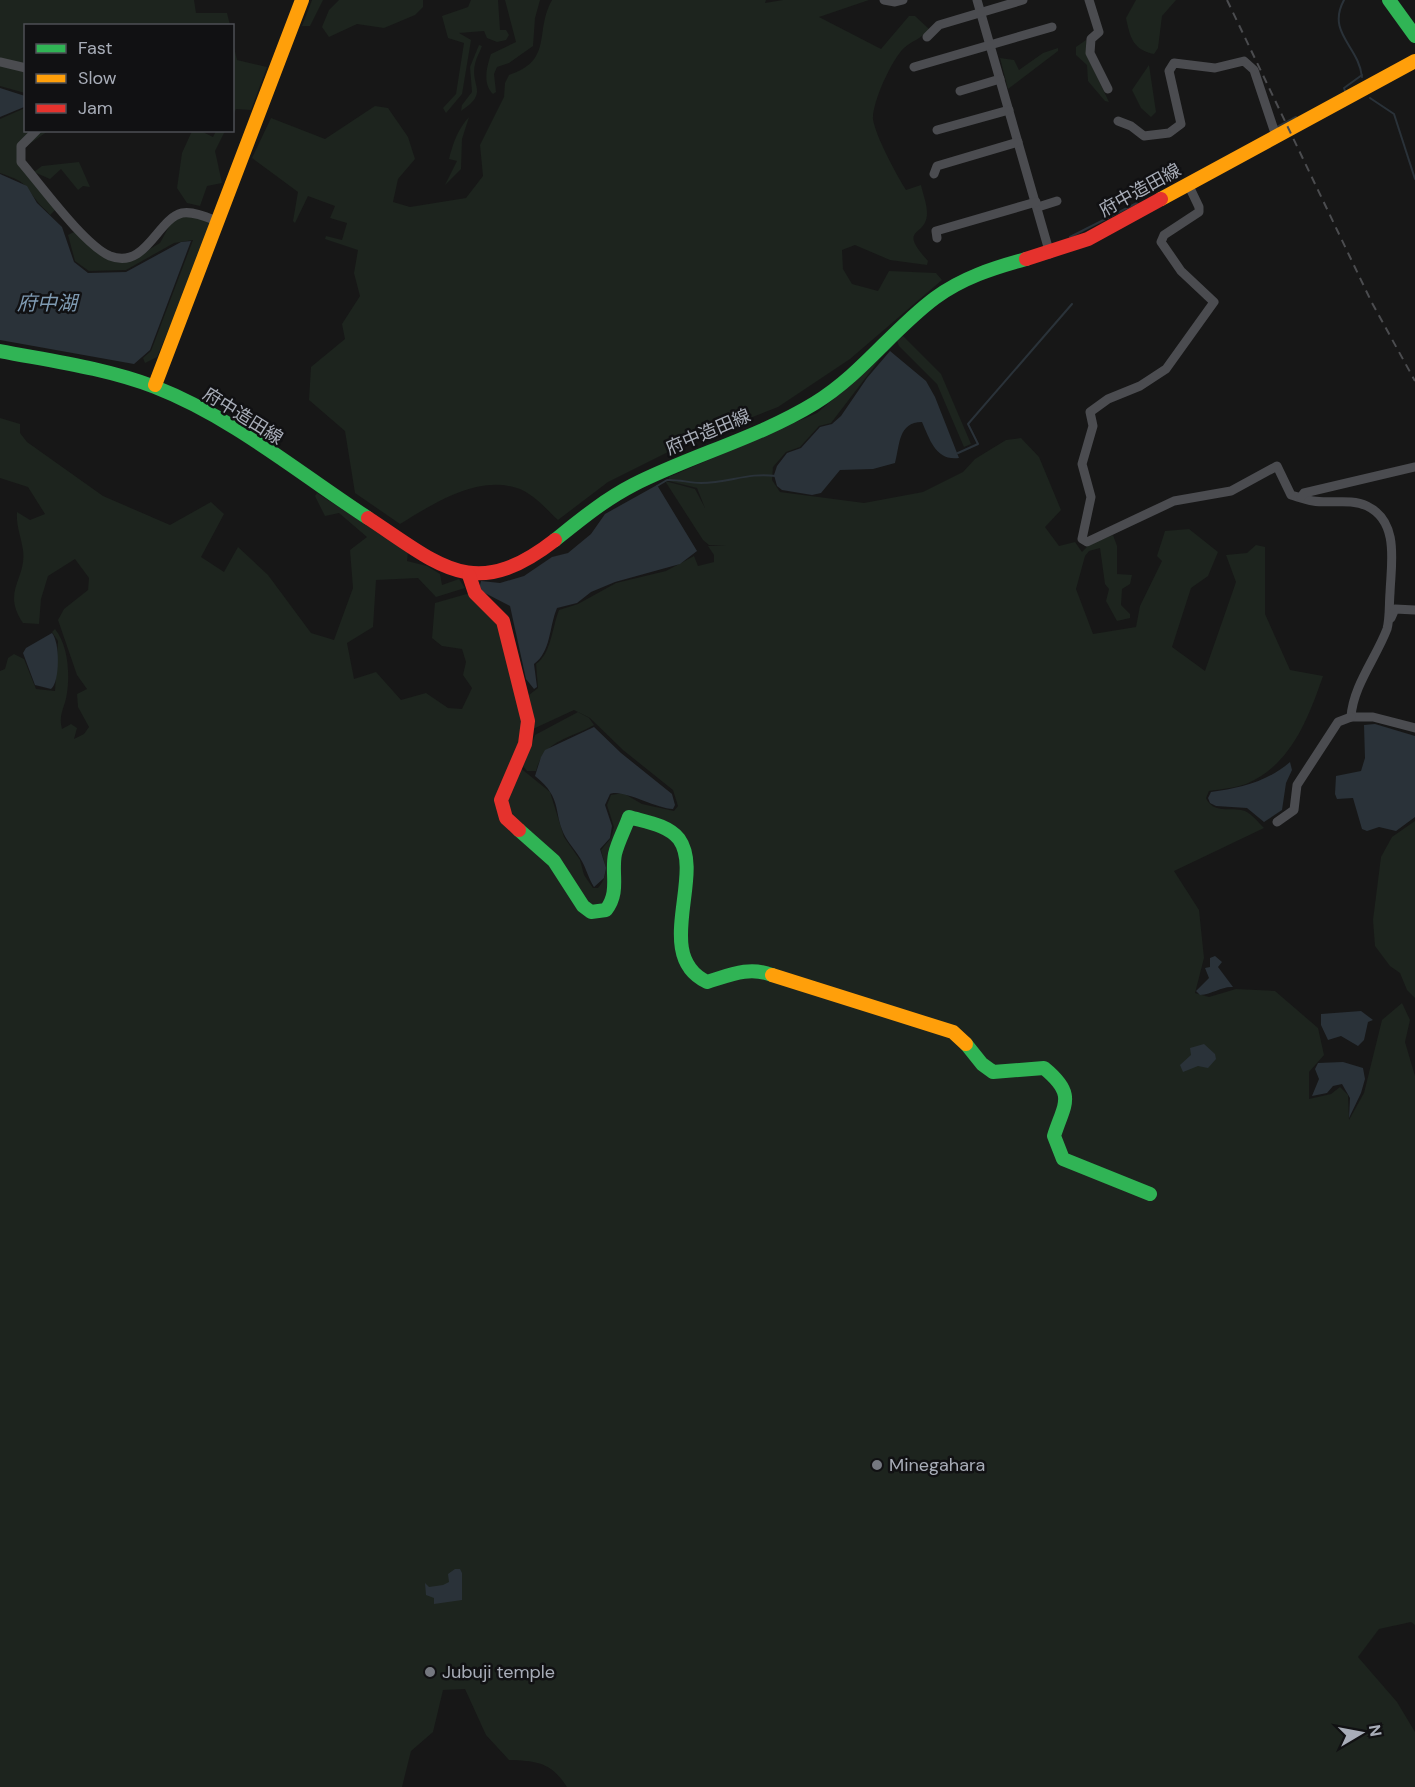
<svg xmlns="http://www.w3.org/2000/svg" width="1415" height="1787" viewBox="0 0 1415 1787" font-family="'DM Sans','Noto Sans JP',sans-serif">
	<style>
		.green { fill: #1d241e }
		.water { fill: #2a3239 }
		.lines { fill: none; stroke-linecap: round; stroke-linejoin: round }
		.stream { stroke: #2a3239; stroke-width: 2 }
		.street { stroke: #4b4c50; stroke-width: 9 }
		.fast { stroke: #30b455; stroke-width: 14 }
		.slow { stroke: #ff9f0a; stroke-width: 14 }
		.jam { stroke: #e5322d; stroke-width: 14 }
		.rail { stroke: #4b4c4f; stroke-width: 2; stroke-dasharray: 8 6; stroke-linecap: butt }
		.poi-dot { fill: #757880; stroke: #111113; stroke-width: 2 }
		.labels { text-anchor: middle; dominant-baseline: central; stroke-width: 5; stroke-linejoin: round; paint-order: stroke }
		.street-label { font-size: 18px; fill: #a8adb8; stroke: #111113 }
		.poi-label { font-size: 18px; fill: #a8adb8; stroke: #111113; text-anchor: start }
		.water-label { font-size: 20px; font-style: italic; fill: #7f9bb3; stroke: #111113 }
	</style>
	<rect width="100%" height="100%" fill="#171717"/>
	<!-- green -->
	<g class="green">
		<path d="M0 0H194L196 13H227L230 25 26 26 25 93 0 86Z"/>
		<path d="M312 0H323L310 26H302Z"/>
		<path d="M339 0H423V7L415 15 384 28 357 24 329 37 322 27 329 10Z"/>
		<path d="M471 0H498L500 30H506L509 35 506 40 497 42 487 38 484 31 459 33 471 40 462 94 446 113 443 108 456 94 464 43 448 38 442 16 468 7Z"/>
		<path d="M505 0H540L535 18 533 46 509 63 497 67 494 74 496 92 493 94C482 84 487 66 491 54L516 42Z"/>
		<path d="M552 0H766L765 3 783 0H869L819 17 881 49 909 16H915L929 29C920 40 913 40 904 48 892 59 872 103 873 119 875 135 897 176 906 190L921 185C923 194 927 204 927 213 927 238 896 226 928 261L927 265 890 260 855 245 842 250 843 269 852 284 878 291 889 271 936 273 942 280 850 359 778 407 686 443 608 482 558 520C546 509 533 493 517 488 477 475 433 504 400 524L355 493 345 431 309 400 311 367 345 339 342 324 360 296 354 273 358 250 325 239 326 236 342 240 347 223 330 218 335 206 308 196 295 223 293 221 298 192 252 158 271 118 325 139 375 106 388 108 408 137 415 159 398 179 393 202 410 207 466 198 483 176 480 145 504 97 505 83 509 75C554 60 534 32 552 0Z"/>
		<path d="M1136 0H1176L1162 16 1158 48 1154 54C1133 50 1130 37 1126 18Z"/>
		<path d="M232 39 237 60 267 67 251 110 236 109 233 115Z"/>
		<path d="M1086 40V54L1109 102 1105 101 1088 81 1087 65 1076 55V47Z"/>
		<path d="M479 45 482 46C480 52 476 58 475 64 470 87 490 92 461 111L462 105 472 92 470 67Z"/>
		<path d="M1058 48V51L1008 89 1000 58 1014 60 1019 70 1043 53Z"/>
		<path d="M1149 65 1156 112 1151 117 1141 108 1132 90Z"/>
		<path d="M25 108 26 130 48 131 18 152 57 208 50 215C47 210 41 207 37 201 22 181 25 182 0 173V119Z"/>
		<path d="M469 117 462 139 461 169 445 185 457 161 449 159C453 143 458 129 469 117Z"/>
		<path d="M192 131H201L213 137 216 131H225L215 151 222 183 207 186 200 206 187 203 177 188 182 153Z"/>
		<path d="M79 162 90 187 83 186 78 190 61 169 50 179 34 172 42 166Z"/>
		<path d="M185 215 214 222 157 357 145 363 143 358 151 351 193 240 174 243 126 270 89 271 75 261 68 235 76 231 100 254 135 258 160 243 172 221Z"/>
		<path d="M903 336 941 374 971 444 964 447 937 384 899 346 897 341Z"/>
		<path d="M880 359 831 423 819 426 800 447 786 452 773 467 772 480 780 492 864 503 923 492 963 472 975 459 1006 440 1021 438 1039 457 1061 510 1045 527 1059 546 1075 542 1082 552 1090 544 1113 535 1117 546V574L1132 575 1130 584 1122 589 1121 605 1130 614V618L1117 621 1106 601 1109 589 1105 584 1100 548 1089 551 1085 556 1076 589 1093 634 1136 627 1140 606 1162 561 1157 556 1165 531 1189 529 1218 552 1208 576 1191 588 1172 647 1205 671 1236 582 1226 555 1247 553 1256 545 1265 547V614L1290 670 1323 676C1308 719 1291 765 1246 784 1235 788 1221 789 1209 791L1206 798C1214 815 1230 806 1245 811 1252 814 1259 823 1264 828L1174 871 1199 910 1204 958 1195 993 1209 997 1236 989 1275 991 1318 1028 1324 1055 1309 1072V1099L1331 1094 1340 1087 1348 1095 1349 1120 1364 1093 1382 1020 1402 1003 1410 1020 1405 1042 1415 1076V1625L1411 1622 1379 1629 1358 1657 1397 1702 1415 1732V1787H567C551 1762 537 1761 509 1760L486 1735 465 1689 443 1690 433 1732 411 1751 402 1787H0V671L5 669 8 658 14 654 24 659 36 689 55 691 58 641 52 632 55 629C68 645 70 673 67 693 65 708 58 714 62 729L71 724 77 728 74 739 84 734 89 727 78 707 77 694 87 689 77 675 58 620 64 609 88 590 89 578 75 559 48 576 41 599 39 624 23 623C1 591 27 579 23 550 21 536 16 526 17 512L30 520 45 514 28 487 0 478V418L20 424V433L27 442 103 496 170 525 211 502 224 514 201 557 224 572 238 547 268 575 311 633 334 640 353 588 350 550 367 537 339 513 325 516 315 496 317 493 408 552 407 561 427 566 440 574 442 585 459 579 465 588 436 597 418 578 376 580 373 627 347 643 354 679 376 672 401 700 426 693 448 708 462 709 472 688 463 675 466 662 462 649 442 646 432 638 435 603 470 593 497 620 525 730 513 762 550 792 564 837 580 860 584 875 593 888H598C610 873 605 866 601 850L611 838 614 827 607 805 611 795 623 793 642 804 674 811 678 806 673 790 623 750 590 718 574 710 533 729 529 695 538 688 536 664C551 654 552 628 559 610L578 604 616 583 666 571 694 556 698 566 714 562V555L708 546H726L709 545 703 540 665 481 695 489 705 508 697 488 669 481V477L817 413Z"/>
		<path d="M578 712 589 718 594 725C567 740 544 740 536 771H527L523 766 535 735Z"/>
		<path d="M1415 821V998L1407 990 1400 973 1390 966 1375 946 1373 920 1381 857 1392 837Z"/>
	</g>
	<!-- water -->
	<g class="water">
		<path d="M0 88 25 96 24 107 0 117Z"/>
		<path d="M0 174 27 186 37 203 62 227 74 262 88 273 126 272 181 242 191 241 150 350 134 364 0 340Z"/>
		<path d="M890 351 926 381 935 397 959 458C936 461 930 440 922 422 898 422 900 445 895 463L873 469 840 470 821 493 812 495 782 490 777 486 774 475 777 466 787 453 801 448 820 427 832 424 841 416 867 378Z"/>
		<path d="M657 485 697 551 680 564 615 582 591 592 577 603 557 608C549 627 551 652 534 664L537 687 534 689 526 679 510 606 479 590 481 581 500 583 524 576 552 557 568 553 591 534 605 514Z"/>
		<path d="M52 633C60 642 60 682 51 689L35 685 23 653 26 648Z"/>
		<path d="M1375 724 1415 736V817L1396 831 1379 827 1367 831 1362 829 1353 798 1337 799 1335 794 1336 776 1361 771 1365 758 1364 725Z"/>
		<path d="M594 727 621 753 672 794 675 805 673 809C655 808 621 788 610 794L605 805 612 826 610 838 600 849 606 868 604 878 594 887C588 878 586 867 580 858 576 851 570 845 566 838 552 813 564 799 535 776L541 757 545 750Z"/>
		<path d="M1290 762 1292 770 1286 783 1282 810 1264 822 1247 808 1216 806 1210 803 1208 798 1211 792C1240 788 1267 782 1290 762Z"/>
		<path d="M1215 956 1222 962 1218 967 1233 987C1222 986 1213 994 1200 995L1196 991 1209 978 1205 968 1210 967V958Z"/>
		<path d="M1361 1011 1373 1020 1368 1022 1364 1040 1358 1046 1341 1036 1328 1040 1321 1025V1014Z"/>
		<path d="M1204 1044 1215 1054 1216 1059 1208 1068 1198 1066 1183 1072 1180 1065 1191 1055 1190 1048Z"/>
		<path d="M1343 1062 1363 1068 1365 1079 1361 1093 1349 1118 1350 1098 1342 1084 1333 1086 1327 1093 1312 1096 1319 1079 1315 1069 1318 1063Z"/>
		<path d="M455 1569H460L462 1573V1600L434 1604V1598L426 1595 425 1583 429 1587 443 1585 449 1582 448 1574Z"/>
	</g>
	<g class="lines">
		<!-- stream -->
		<g class="stream">
			<path d="M1344 0C1326 33 1359 46 1362 77"/>
			<path d="M1345 91 1344 88 1362 75"/>
			<path d="M1370 98 1394 114 1415 179"/>
			<path d="M1277 127 1296 117"/>
			<path d="M1070 237 1137 203"/>
			<path d="M958 453 978 444 968 424 1072 304"/>
			<path d="M657 486 667 480C678 479 689 483 701 483 729 483 748 472 776 476"/>
		</g>
		<!-- street -->
		<g class="street">
			<path d="M884 0 895 2 903 0"/>
			<path d="M977 0 1050 254"/>
			<path d="M1089 0 1099 32 1091 39 1090 53 1108 89"/>
			<path d="M927 37 939 25 1023 0"/>
			<path d="M0 62 26 68"/>
			<path d="M914 67 1052 27"/>
			<path d="M960 91 1000 79"/>
			<path d="M1118 121 1131 126 1144 136 1169 133 1181 124 1169 71 1174 63 1215 68 1244 61 1254 70 1276 136"/>
			<path d="M37 130 21 146V162C41 185 84 245 110 256 146 270 157 219 182 213 193 211 207 217 217 221"/>
			<path d="M937 130 1009 110"/>
			<path d="M934 174 937 166 1018 142"/>
			<path d="M1188 184 1199 207V212L1164 235 1161 242 1181 271 1214 302 1166 369 1140 386 1108 399 1090 412 1093 426 1082 464 1091 497 1082 539 1087 542 1174 501 1231 491 1277 466 1291 495C1298 497 1306 500 1313 501 1331 504 1350 498 1367 506 1400 522 1391 564 1390 593 1389 604 1390 618 1387 629 1376 658 1353 686 1351 717H1373L1415 728"/>
			<path d="M1038 207 1057 201"/>
			<path d="M937 238 936 231 1036 202"/>
			<path d="M1301 497 1304 493 1415 467"/>
			<path d="M1391 618 1395 609 1415 610"/>
			<path d="M1277 822 1294 810 1297 785 1338 722 1351 717"/>
		</g>
		<!-- fast -->
		<g class="fast">
			<path d="M1389 0 1415 36"/>
			<path d="M0 351C52 361 105 368 155 387 232 417 299 473 368 518"/>
			<path d="M555 540C580 520 604 500 633 485 692 455 758 438 815 403 861 375 892 330 935 298 962 278 993 268 1026 259"/>
			<path d="M519 830 554 861 583 906 591 912 606 910C620 892 611 874 615 854 618 841 625 829 629 817 646 822 668 825 679 839 705 875 652 956 707 982 730 975 749 966 772 975"/>
			<path d="M966 1044 982 1064 993 1072 1044 1068C1077 1095 1064 1104 1054 1136L1063 1159 1150 1194"/>
		</g>
		<!-- slow -->
		<g class="slow">
			<path d="M1161 199 1415 61"/>
			<path d="M155 385 302 0"/>
			<path d="M772 975 953 1032 966 1044"/>
		</g>
		<!-- jam -->
		<g class="jam">
			<path d="M1026 259 1088 239 1161 199"/>
			<path d="M368 518C441 566 474 603 555 540"/>
			<path d="M469 575 475 593 503 621 528 721 525 744 501 800 506 818 519 830"/>
		</g>
		<!-- rail -->
		<path class="rail" d="M1227 0 1372 303 1415 381"/>
	</g>
	<!-- markers -->
	<g class="poi-dot">
		<circle cx="877" cy="1465" r="6"/>
		<circle cx="430" cy="1672" r="6"/>
	</g>
	<g class="labels">
		<!-- street labels -->
		<g class="street-label">
			<text transform="translate(1140 190) rotate(-29)">府中造田線</text>
			<text transform="translate(243 416) rotate(32)">府中造田線</text>
			<text transform="translate(708 432) rotate(-23)">府中造田線</text>
		</g>
		<!-- poi labels -->
		<g class="poi-label">
			<text x="889" y="1465">Minegahara</text>
			<text x="442" y="1672">Jubuji temple</text>
		</g>
		<!-- water labels -->
		<g class="water-label">
			<text x="47" y="303">府中湖</text>
		</g>
	</g>
	<!-- legend -->
	<rect x="24" y="24" width="210" height="108" fill="#111113" stroke="#4d4f55" stroke-width="1.5"/>
	<rect x="36" y="44" width="30" height="9" fill="#30b455" stroke="#4d4f55" stroke-width="1.5"/>
	<text x="78" y="54" font-size="18" fill="#a8adb8">Fast</text>
	<rect x="36" y="74" width="30" height="9" fill="#ff9f0a" stroke="#4d4f55" stroke-width="1.5"/>
	<text x="78" y="84" font-size="18" fill="#a8adb8">Slow</text>
	<rect x="36" y="104" width="30" height="9" fill="#e5322d" stroke="#4d4f55" stroke-width="1.5"/>
	<text x="78" y="114" font-size="18" fill="#a8adb8">Jam</text>
	<!-- north arrow -->
	<g transform="translate(1361 1733) rotate(80)" stroke="#111113" stroke-width="4.5" paint-order="stroke">
	<path d="M0-4.5L10 22L0 15L-10 22Z" fill="#a8adb8"/>
	<text y="-9" font-size="16" font-weight="bold" text-anchor="middle" fill="#a8adb8">N</text>
	</g>
</svg>
